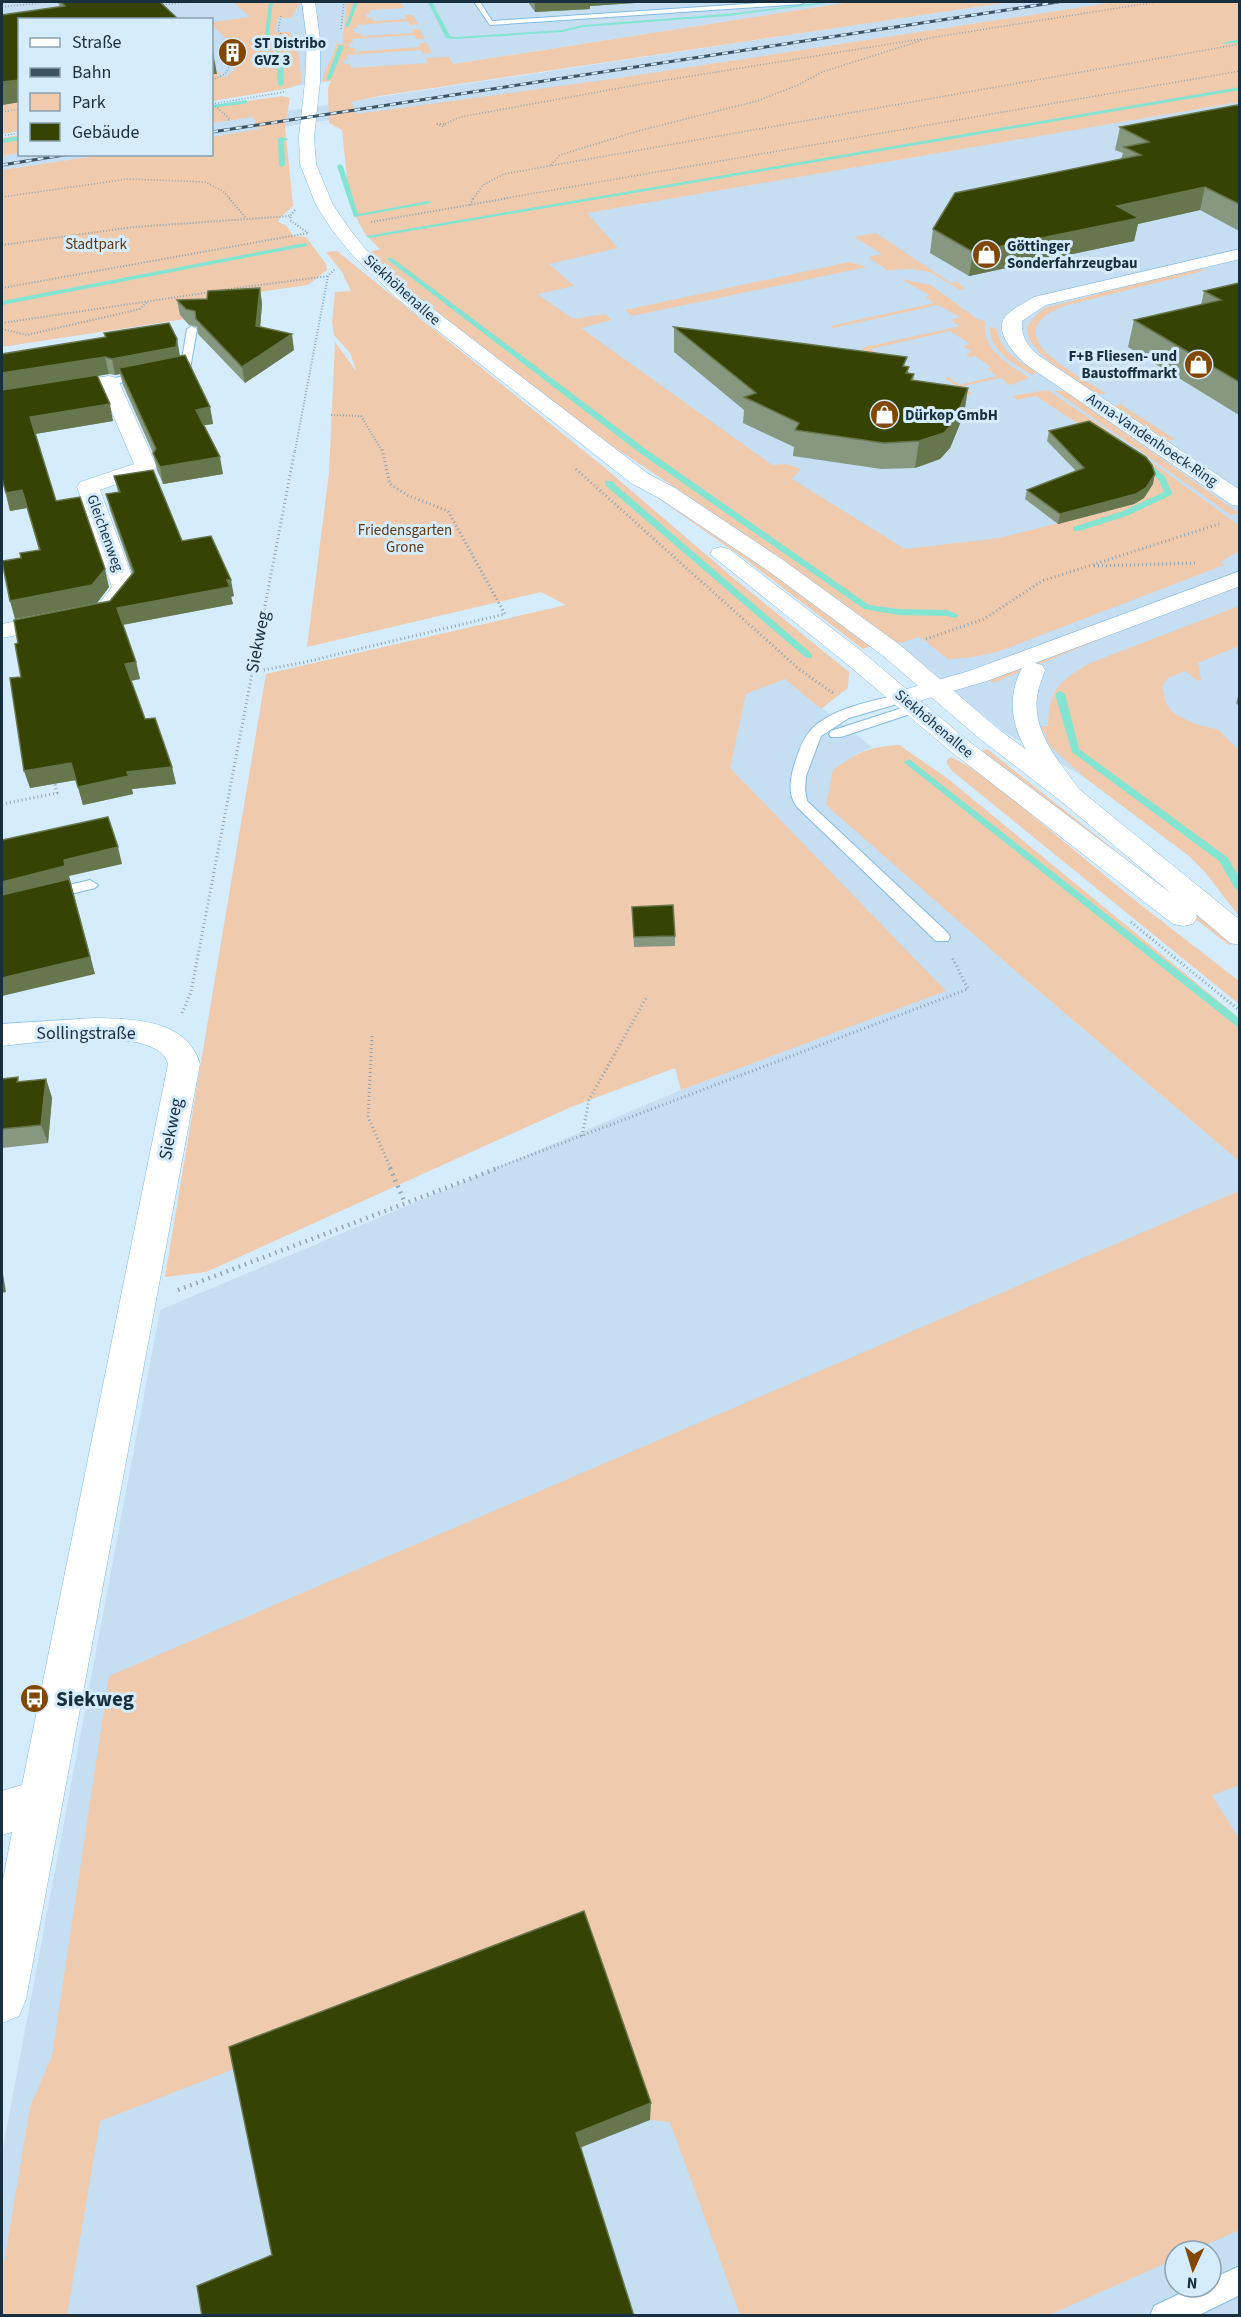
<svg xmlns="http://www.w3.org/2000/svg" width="1241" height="2317" viewBox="0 0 1241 2317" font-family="'Source Sans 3',sans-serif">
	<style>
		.built { fill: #c5def1; fill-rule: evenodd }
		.green { fill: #efcaad }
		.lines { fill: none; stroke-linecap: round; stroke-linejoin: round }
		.stream { fill: #84e4d2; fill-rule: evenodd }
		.lane-casing { stroke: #82bbe4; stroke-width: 2 }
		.street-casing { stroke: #82bbe4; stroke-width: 1 }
		.secondary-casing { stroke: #82bbe4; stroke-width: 1 }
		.path-far3 { stroke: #8ca4b4; stroke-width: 1.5; stroke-dasharray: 1 2; stroke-linecap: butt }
		.path-far2 { stroke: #8ca4b4; stroke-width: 2; stroke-dasharray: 1 2; stroke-linecap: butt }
		.path-far1 { stroke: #8ca4b4; stroke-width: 3; stroke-dasharray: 1 3; stroke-linecap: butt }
		.path { stroke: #8ca4b4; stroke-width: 4.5; stroke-dasharray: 1.5 5; stroke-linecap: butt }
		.lane { fill: #fff; fill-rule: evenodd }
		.street { fill: #fff; fill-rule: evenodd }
		.secondary { fill: #fff; fill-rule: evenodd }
		.rail-casing { stroke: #3b5363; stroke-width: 3 }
		.rail { stroke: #d5ecfd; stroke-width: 2; stroke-dasharray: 6; stroke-linecap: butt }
		.wall { fill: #869880 }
		.shaded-wall { fill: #66764d }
		.building { fill: #374302; stroke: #66764d; stroke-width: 1.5 }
		.labels { text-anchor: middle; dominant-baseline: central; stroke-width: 6; stroke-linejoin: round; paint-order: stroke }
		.far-poi-label { font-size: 15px; font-weight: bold; fill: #172f3f; stroke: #d5ecfd; text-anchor: start }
		.far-park-label { font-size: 15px; fill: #5f3712; stroke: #d5ecfd }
		.far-street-label { font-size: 15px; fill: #172f3f; stroke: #d5ecfd }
		.street-label { font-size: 18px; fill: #172f3f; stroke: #d5ecfd }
		.near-poi-label { font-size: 21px; font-weight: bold; fill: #172f3f; stroke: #d5ecfd; text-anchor: start }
	</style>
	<rect width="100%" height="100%" fill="#d5ecfd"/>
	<!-- built -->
	<g class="built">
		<path d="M2 2H850L452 64 331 80 212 101V20H20L19 131 2 134Z"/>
		<path d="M1010 2H1115L618 78 212 137V123L227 120Z"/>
		<path d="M1239 102V916L1205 872 1189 856 1084 777 1004 732 895 644 679 490 602 439 409 290 370 252 450 236Z"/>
		<path d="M19 153 20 154 101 155 2 170V156Z"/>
		<path d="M785 679 872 747 853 756 1021 976 1239 1161V2315L2 2316V2153L160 1310 681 1090 945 991 729 768 746 694ZM1175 2251H1211V2287H1175Z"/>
	</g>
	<!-- green -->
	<g class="green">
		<path d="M233 2H300L291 18H277L276 32H289L297 43 302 83 290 88 212 101V73L222 72 217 76 226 77 233 71 234 64 227 55 241 52 212 25V20L214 22 250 17Z"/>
		<path d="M346 2H401L404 8 369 10 370 13 366 14 367 18H372L374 21 406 19 405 15H413L418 24 410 25 408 21 357 25 358 28 353 29 355 33H360L362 36 413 33 412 29H420L425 39H416L414 35 352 39 353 43 348 44 350 48H355L356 52 364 51 420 47 419 44 427 43 432 53 423 54 421 50 347 55 348 59 343 60 344 64H350L351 68 427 63 426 58 449 57 453 64 850 2H1010L379 96 351 102 357 114 618 78 1115 2H1239V102L587 213 618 248 549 264 574 286 537 294 573 319 605 314 612 320 581 328 772 465 787 464 801 469 792 479 905 549 999 538 1134 504 1144 498 1153 484 1088 430 1036 396 1018 400 1012 396 1047 390 1103 427 1236 523 1239 527V551L1220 562 1224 565 997 652 967 658 948 659 920 637 895 644 679 490 602 439 409 290 370 252 380 249 365 234 350 206 342 130 329 123 328 88 331 81 322 82C324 67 334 58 336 44H343Z"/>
		<path d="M282 96 290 98 285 126 293 206 280 218 278 222 286 225 293 236 306 237 326 264 327 270 308 285 188 302 185 319 2 347V170L101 155 212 154V137L259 129 253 117 212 123V106Z"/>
		<path d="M19 102V131L2 134V105Z"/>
		<path d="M19 135V153L2 156V138Z"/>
		<path d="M876 233 951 283 957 282 965 288 960 290 930 272 913 269 887 270 868 257 882 254 854 237Z"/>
		<path d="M337 251 605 468 731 576 849 672 848 688 821 709 785 679 746 694 730 768 946 991 681 1090 675 1068 571 1107 206 1272 165 1277 266 674 566 605 541 592 307 647 329 473 335 342 357 372 350 353 334 335 332 322 335 292 351 291 342 272 326 252Z"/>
		<path d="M849 262 867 267 632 316 625 310Z"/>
		<path d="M1192 269 1207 270 1064 306C992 335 1076 373 1107 394H1097C1075 378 1027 355 1027 327L1037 314 1045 308Z"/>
		<path d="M901 279 931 285 977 319 985 321C981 350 1008 363 1029 378L1010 385 1000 378 963 386 972 394 969 395 945 378 949 377 959 385 997 376 987 369 991 367 975 356 970 357 966 354 972 352 963 346 970 344 950 331 871 349 880 356 870 355 861 348 960 326 951 320 960 317 938 305 833 328 830 326 934 303 926 297 929 295Z"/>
		<path d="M990 327 997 329C999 351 1019 361 1036 372L1032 375C1014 364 989 351 990 327Z"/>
		<path d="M1055 391H1065L1239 513 1231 515Z"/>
		<path d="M1120 404 1175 439 1167 441 1114 406Z"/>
		<path d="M668 496 871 646 863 649 745 559 659 499Z"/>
		<path d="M1239 581V587L1113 634 993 683 984 676Z"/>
		<path d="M1239 606V646L1198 663 1201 680 1198 681 1185 671 1168 678 1162 687 1166 704 1175 714 1193 723 1219 730 1239 751V916L1205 872 1189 856 1084 777 1050 746 1041 726H1048C1049 689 1059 681 1090 663Z"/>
		<path d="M899 745 947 778 1239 1018V1161L1021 976 826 805 833 770C858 752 868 747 899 745Z"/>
		<path d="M987 749 1149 877 1192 906 1233 944 1229 945 979 752Z"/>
		<path d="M951 757 981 773 1137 902 1234 977 1239 981V1004L952 771 947 764V760Z"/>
		<path d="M1239 1191 1240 1785 1212 1795 1239 1839V2230L1192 2251H1175V2259L1049 2315H740L670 2122 650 2120 585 1933 100 2121 67 2315 2 2316V2275L30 2107 52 2056 109 1676Z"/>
	</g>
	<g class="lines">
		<!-- stream -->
		<g class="stream">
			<path d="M269 2H273L269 34C283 49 284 64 284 84L281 86 278 84 276 51 265 34Z"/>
			<path d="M354 2H358L349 26 345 27Z"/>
			<path d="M428 2H432L450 36 455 37 562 30 583 25 727 14 825 2H835L727 16 583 27 562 32 455 39 446 38Z"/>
			<path d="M1240 39V42L1225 44 1223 43Z"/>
			<path d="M339 45 344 46 331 79 326 80Z"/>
			<path d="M1240 87V90L369 238 366 236Z"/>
			<path d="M246 100 248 103 212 108V105Z"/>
			<path d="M20 136V140L2 143V139Z"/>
			<path d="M281 137 289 139 284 141 285 165 282 167 279 165 278 139Z"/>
			<path d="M340 164 343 166 358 214 429 201 432 203 354 217 337 166Z"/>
			<path d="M305 243 307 244V246L2 305V301Z"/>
			<path d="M388 258H392L647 450 869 605 899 609 947 610 959 615 955 618 947 616 899 615 864 609 641 454 388 260Z"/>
			<path d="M1138 458H1144L1165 477 1172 493 1171 495 1129 515 1079 531H1073V527L1123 511 1164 492 1159 480 1138 462Z"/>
			<path d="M605 481H611L812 654V658H806L605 485Z"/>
			<path d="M1060 691 1065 694 1079 749 1227 857 1240 878V891L1236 890 1219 861 1072 752 1055 694Z"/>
			<path d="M909 759 1240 1019V1029L906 764 904 762Z"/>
		</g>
		<defs>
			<g id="lane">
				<path d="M474 2H480L492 21 777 2H805L801 4 490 25Z"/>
				<path d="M192 326 197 329 190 369 109 385 104 382 109 379 181 365 187 329Z"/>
				<path d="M902 694 907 695 909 698 907 701 849 718 821 736 806 776 805 790 807 801 948 933 950 937 948 941H936L796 806C788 793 790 780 794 766 798 754 801 742 809 732 829 708 873 701 902 694Z"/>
				<path d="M914 704 921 708 919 711 841 737H831L829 734 831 731Z"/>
				<path d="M90 880 98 885 95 888 2 911V901Z"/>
				<path d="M1240 2266V2295L1197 2316H1150L1154 2306 1194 2287H1211V2279Z"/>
			</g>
			<g id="street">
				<path d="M1240 249V259L1046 305 1022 321C1021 337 1027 345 1038 355L1240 490V506L1232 505 1024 363C1014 353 994 332 1005 317 1011 309 1025 303 1034 297Z"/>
				<path d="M109 376 116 378 119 382 157 467 153 471 100 490 136 587 114 616 2 638V624L98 605 112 587 77 487 80 482 134 464 102 389 2 405V393Z"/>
				<path d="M1240 571V586L1035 663 1042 665 1045 670C1042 679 1038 688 1037 697 1032 735 1064 767 1084 796L1080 802 1071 804 1062 802C1032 761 995 720 1022 668L987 681 902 706 893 703 889 698 893 693 969 671Z"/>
				<path d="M95 1018C134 1019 187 1019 200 1064L26 1999 19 2016 2 2023V1885L12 1832 2 1835V1791L22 1785 168 1064C158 1024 35 1043 2 1046V1024Z"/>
			</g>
			<path id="secondary" d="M302 2H315L320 40V82L314 137 316 164 333 205 348 227 366 250 411 292 647 473 675 488 783 560 900 645 997 728 1080 790 1240 920V945L1230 943 1196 914 1197 917 1193 924 1183 926 1173 924 949 750 842 660 710 554 713 549 721 547 729 549 860 650 967 740 1172 894 1062 802 979 738 882 655 767 570 659 498 631 483 399 300 354 257 332 230 316 205 300 164 299 137 305 82 307 40Z"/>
		</defs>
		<!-- lane casing -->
		<use href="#lane" class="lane-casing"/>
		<!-- street casing -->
		<use href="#street" class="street-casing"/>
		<!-- secondary casing -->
		<use href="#secondary" class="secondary-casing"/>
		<!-- path-far3 -->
		<g class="path-far3">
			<path d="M160 5 189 2"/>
			<path d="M2 7 49 2"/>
			<path d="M281 16 278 30 285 39"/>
			<path d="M341 29 344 2"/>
			<path d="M212 80 225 74 229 67"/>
			<path d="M212 104 284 92"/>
			<path d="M213 104 230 119 228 120"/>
			<path d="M2 112 20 109"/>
			<path d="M437 124H445L443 127Z"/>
			<path d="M445 124 460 117 642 84 921 39"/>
			<path d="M2 136 20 133"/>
			<path d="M551 165 560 155 638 131 757 101 798 85 822 72 929 38 1156 2"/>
			<path d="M2 197 128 179 205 182 223 191 230 199"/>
			<path d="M473 199 483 185 504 174 1240 44"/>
			<path d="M501 199 1240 71"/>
		</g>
		<!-- path-far2 -->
		<g class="path-far2">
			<path d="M229 198 246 218"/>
			<path d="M470 205 473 198"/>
			<path d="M295 210 290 216 291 221 308 233"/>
			<path d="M371 222 509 198"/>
			<path d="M2 245 134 227 290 216"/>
			<path d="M2 288 308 233"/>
			<path d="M222 290 328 276"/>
			<path d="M2 323 211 292"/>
			<path d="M2 329 27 335 140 309 148 301"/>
			<path d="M331 415 361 416 382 451"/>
			<path d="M295 451 328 276 335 269"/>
		</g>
		<!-- path-far1 -->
		<g class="path-far1">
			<path d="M576 469 800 670 833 693"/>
			<path d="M1094 566 1197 563"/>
			<path d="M926 639 984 619 1042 581 1222 523"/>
			<path d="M252 672 301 663 505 614 448 511 407 495 390 484 382 449"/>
			<path d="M2 804 57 793 54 780"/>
			<path d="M1131 922 1240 1011"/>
			<path d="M182 1013 191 992 295 449"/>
			<path d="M372 1036 368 1117 391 1169"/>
			<path d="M582 1136 589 1100 646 998"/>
			<path d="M494 1169 968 989 952 957"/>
		</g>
		<!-- path -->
		<g class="path">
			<path d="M390 1168 405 1203"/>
			<path d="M178 1290 498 1168"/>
		</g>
		<!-- lane -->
		<use href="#lane" class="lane"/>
		<!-- street -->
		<use href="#street" class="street"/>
		<!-- secondary -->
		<use href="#secondary" class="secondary"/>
		<defs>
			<g id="rail">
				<path d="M212 132 1058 2"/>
				<path d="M2 165 70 154"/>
			</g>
		</defs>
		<!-- rail casing -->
		<use href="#rail" class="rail-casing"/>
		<!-- rail -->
		<use href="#rail" class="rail"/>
	</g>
	<!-- wall -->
	<g class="wall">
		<path d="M58 2H160L20 102 2 105V15L60 7Z"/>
		<path d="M528 2H650L590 6V9L535 12Z"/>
		<path d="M1239 106V231L1200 210 1138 224 1134 241 969 276 930 253 933 229 1121 159 1123 153 1115 150 1120 127Z"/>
		<path d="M1239 283V415L1128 347 1134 320 1201 305 1204 291Z"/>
		<path d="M260 288 262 304 260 327 294 350 245 383 198 334 197 327 189 325 180 315 177 300 207 299Z"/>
		<path d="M674 327 906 366 909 373 914 374 913 381 968 388 964 414 950 448 940 459 915 468 881 469 793 456 794 447 743 423 744 410 674 352Z"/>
		<path d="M104 333 180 356 210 407 213 424 204 425 223 474 163 484 157 470 153 453 123 385 120 374 115 375 109 374 97 376 113 421 35 434 56 501 109 587 97 603 15 619 21 558 39 550 27 508 10 511 2 479 105 338Z"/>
		<path d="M1049 431 1153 484 1144 498 1134 504 1058 524 1025 499 1027 490 1076 471 1047 441Z"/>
		<path d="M114 476 182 541 234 596 231 597 233 604 123 625 136 662 140 679 131 681 145 719 172 767 176 784 132 789 133 794 83 805 76 780 30 788 18 643 110 601 132 573 110 510 106 494 118 492Z"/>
		<path d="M1239 693V706L1236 703Z"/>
		<path d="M632 907 675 936V946L634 947Z"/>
		<path d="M18 1077 19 1082 46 1079 52 1098 48 1143 2 1148V1079Z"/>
	</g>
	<!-- shaded-wall -->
	<g class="shaded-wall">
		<path d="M535 2H650L590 6V9L535 12Z"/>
		<path d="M212 52H213L217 74H212Z"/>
		<path d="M20 80V102L2 105V82Z"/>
		<path d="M1205 187 1200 210 1138 224 1134 241 969 276 973 252 1117 206Z"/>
		<path d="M260 288 262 304 259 342 256 326Z"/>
		<path d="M292 334 294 350 245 383 242 367Z"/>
		<path d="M177 339 180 356 119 368 120 374 115 375 112 359Z"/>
		<path d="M105 357 109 374 2 391V373Z"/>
		<path d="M968 388 964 414 950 448 940 459 915 468 919 441Z"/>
		<path d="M110 404 113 421 35 434 30 417Z"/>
		<path d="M210 407 213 424 199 426 196 410Z"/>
		<path d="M220 457 223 474 163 484 160 467Z"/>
		<path d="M1155 474 1153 484 1144 498 1134 504 1058 524 1060 514Z"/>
		<path d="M22 490 27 508 10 511 6 493Z"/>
		<path d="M105 569 109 587 97 603 15 619 10 601Z"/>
		<path d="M231 580 234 596 231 597 233 604 121 625 117 608Z"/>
		<path d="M136 662 140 679 129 681 125 664Z"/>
		<path d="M71 763 76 780 30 788 24 771Z"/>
		<path d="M172 767 176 784 132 789 133 794 83 805 78 787 127 772Z"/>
		<path d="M118 847 122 864 69 876 95 974 2 996V882L64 860Z"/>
		<path d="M46 1079 52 1098 48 1143 41 1125Z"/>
		<path d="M2 1268 6 1292 2 1293Z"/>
		<path d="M651 2103 650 2120 577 2149 576 2133Z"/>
	</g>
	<!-- building -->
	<g class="building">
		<path d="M61 2H160L179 20H20V80L2 82V15L65 6Z"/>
		<path d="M1237 105 1239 106V204L1205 187 1117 206 1139 218 973 252 933 229 955 193 1141 155 1124 147 1149 142 1120 127Z"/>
		<path d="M1239 283V382L1134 320 1221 300 1204 291Z"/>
		<path d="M260 288 256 326 292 334 242 367 196 319 195 311 186 309 177 300 207 299 208 291Z"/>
		<path d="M169 323 177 339 176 347 112 359 105 357 2 373V354L106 337 104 333Z"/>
		<path d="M674 327 907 357 903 366 909 367 906 373 914 374 911 380 968 388 954 422 944 433 919 441 884 443 795 430 799 423 744 397 756 393Z"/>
		<path d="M185 355 210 407 196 410 220 457 160 467 153 453 156 449 119 368Z"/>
		<path d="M97 375 110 404 30 417 56 501 80 497 105 569 92 585 10 601 2 561 21 558 20 553 40 550 22 490 6 493 2 479V390Z"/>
		<path d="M1089 421 1146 457 1152 465 1155 474 1146 488 1136 494 1060 514 1027 490 1084 468 1049 431Z"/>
		<path d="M153 470 182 541 211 536 231 580H227L230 587 117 608 136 662 125 664 145 719 155 718 172 767 127 772 129 776 78 787 71 763 24 771 10 678 21 677 15 644 18 643 14 620 110 601 134 572 106 494 120 492 114 476Z"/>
		<path d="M108 817 118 847 64 860 65 866 2 882V840Z"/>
		<path d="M69 879 90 957 2 978V895Z"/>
		<path d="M673 905 675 936 634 937 632 907Z"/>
		<path d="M18 1077 17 1082 46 1079 41 1125 2 1129V1079Z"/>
		<path d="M584 1911 651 2103 576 2133 634 2316H202L197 2286 272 2255 229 2047Z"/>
	</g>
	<!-- icons -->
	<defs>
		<symbol id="building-disc" viewBox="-11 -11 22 22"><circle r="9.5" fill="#824700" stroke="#d5ecfd"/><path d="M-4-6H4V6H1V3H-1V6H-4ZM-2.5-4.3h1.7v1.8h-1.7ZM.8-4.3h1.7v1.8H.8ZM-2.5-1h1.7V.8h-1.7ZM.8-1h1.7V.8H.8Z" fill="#fff"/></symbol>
		<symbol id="shop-disc" viewBox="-11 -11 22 22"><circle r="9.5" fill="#824700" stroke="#d5ecfd"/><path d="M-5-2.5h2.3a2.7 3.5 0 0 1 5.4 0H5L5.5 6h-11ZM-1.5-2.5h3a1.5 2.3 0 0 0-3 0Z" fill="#fff"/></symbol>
		<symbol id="bus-disc" viewBox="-11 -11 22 22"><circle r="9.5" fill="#824700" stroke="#d5ecfd"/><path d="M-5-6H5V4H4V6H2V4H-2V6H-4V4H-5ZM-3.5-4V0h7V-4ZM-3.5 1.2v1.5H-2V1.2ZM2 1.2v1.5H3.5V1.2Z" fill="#fff"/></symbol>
	</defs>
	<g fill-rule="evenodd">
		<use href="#building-disc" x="216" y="36" width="33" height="33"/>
		<use href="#shop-disc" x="970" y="238" width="33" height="33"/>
		<use href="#shop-disc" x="1182" y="348" width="33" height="33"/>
		<use href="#shop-disc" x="868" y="398" width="33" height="33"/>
		<use href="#bus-disc" x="18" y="1682" width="33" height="33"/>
	</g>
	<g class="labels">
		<!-- far-poi labels -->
		<g class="far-poi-label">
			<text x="254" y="43">ST Distribo<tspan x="254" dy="17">GVZ 3</tspan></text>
			<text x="1007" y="246">Göttinger<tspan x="1007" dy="17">Sonderfahrzeugbau</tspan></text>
			<text x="1177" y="356" text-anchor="end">F+B Fliesen- und<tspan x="1177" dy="17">Baustoffmarkt</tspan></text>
			<text x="905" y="415">Dürkop GmbH</text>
		</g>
		<!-- far-park labels -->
		<g class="far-park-label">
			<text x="96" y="244">Stadtpark</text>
			<text x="405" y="530">Friedensgarten<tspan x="405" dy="17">Grone</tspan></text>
		</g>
		<!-- far-street labels -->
		<g class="far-street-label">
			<text transform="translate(402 290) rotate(42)">Siekhöhenallee</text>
			<text transform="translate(1152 440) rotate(34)">Anna-Vandenhoeck-Ring</text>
			<text transform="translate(105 533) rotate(70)">Gleichenweg</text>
			<text transform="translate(934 724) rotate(40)">Siekhöhenallee</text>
		</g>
		<!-- street labels -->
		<g class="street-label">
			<text transform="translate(258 642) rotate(-79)">Siekweg</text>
			<text x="86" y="1033">Sollingstraße</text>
			<text transform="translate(171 1129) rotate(-79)">Siekweg</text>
		</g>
		<!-- near-poi labels -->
		<g class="near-poi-label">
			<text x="56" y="1699">Siekweg</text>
		</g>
	</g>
	<!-- border -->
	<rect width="1241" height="2317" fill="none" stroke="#172f3f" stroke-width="6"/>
	<!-- legend -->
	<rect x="18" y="18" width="195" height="138" fill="#d5ecfd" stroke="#89a0b1" stroke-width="1.5"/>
	<rect x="30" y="38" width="30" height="9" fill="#ffffff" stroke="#89a0b1" stroke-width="1.5"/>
	<text x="72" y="48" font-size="18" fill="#172f3f">Straße</text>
	<rect x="30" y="68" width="30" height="9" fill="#3b5363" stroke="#89a0b1" stroke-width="1.5"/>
	<text x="72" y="78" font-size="18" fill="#172f3f">Bahn</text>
	<rect x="30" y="93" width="30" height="18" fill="#efcaad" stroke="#89a0b1" stroke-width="1.5"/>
	<text x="72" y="108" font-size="18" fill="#172f3f">Park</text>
	<rect x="30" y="123" width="30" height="18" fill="#374302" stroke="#89a0b1" stroke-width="1.5"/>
	<text x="72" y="138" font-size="18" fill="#172f3f">Gebäude</text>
	<!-- north arrow -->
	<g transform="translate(1193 2269) rotate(184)"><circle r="28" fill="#d5ecfd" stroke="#89a0b1" stroke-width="1.5"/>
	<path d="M0-4.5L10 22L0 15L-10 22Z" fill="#824700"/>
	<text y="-9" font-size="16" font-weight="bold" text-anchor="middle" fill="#172f3f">N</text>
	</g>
</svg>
